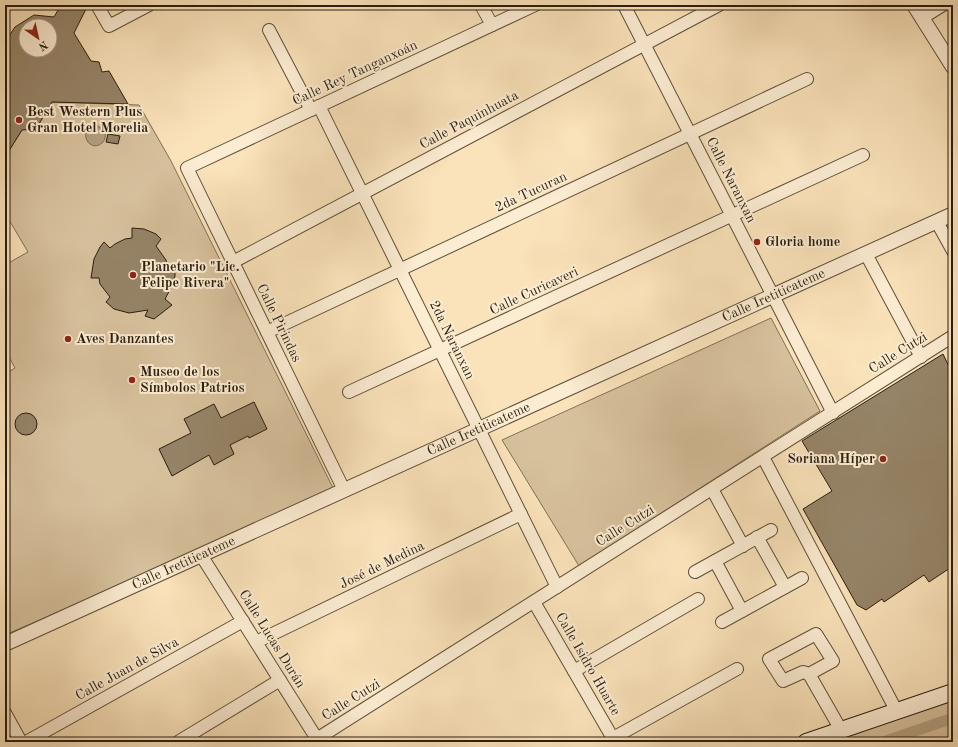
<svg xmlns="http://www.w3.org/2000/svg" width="958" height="747" viewBox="0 0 958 747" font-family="'Old Standard TT',serif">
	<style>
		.green { fill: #d7c19d; stroke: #807056 }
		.water { fill: #b39f80; stroke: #7c6b53 }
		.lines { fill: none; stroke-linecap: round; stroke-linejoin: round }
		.canal { stroke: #b39f80; stroke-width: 11 }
		.building { fill: #968468; stroke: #2a1e0f; fill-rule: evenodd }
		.minor-casing { stroke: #5e4f3a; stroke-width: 14 }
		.tertiary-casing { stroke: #5e4f3a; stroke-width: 16 }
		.secondary-casing { stroke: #2a1e0f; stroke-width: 18 }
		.minor { stroke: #fcecd2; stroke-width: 12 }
		.tertiary { stroke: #fcecd2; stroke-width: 14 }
		.secondary { stroke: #fcecd2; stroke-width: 16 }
		.poi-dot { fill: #8f2418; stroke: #fcecd2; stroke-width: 1.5 }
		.labels { text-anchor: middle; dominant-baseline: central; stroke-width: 4; stroke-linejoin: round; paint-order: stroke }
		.street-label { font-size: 14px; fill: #2a1e0f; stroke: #fcecd2 }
		.poi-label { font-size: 14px; font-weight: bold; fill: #2a1e0f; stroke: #fcecd2; text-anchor: start }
	</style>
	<rect width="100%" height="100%" fill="#fae2ba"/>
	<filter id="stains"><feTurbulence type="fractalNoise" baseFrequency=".005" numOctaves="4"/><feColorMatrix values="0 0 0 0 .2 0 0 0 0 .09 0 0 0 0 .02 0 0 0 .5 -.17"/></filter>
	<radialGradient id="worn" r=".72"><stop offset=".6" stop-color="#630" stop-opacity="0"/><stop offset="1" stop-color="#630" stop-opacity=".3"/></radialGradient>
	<!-- green -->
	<g class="green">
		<path d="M52 102 139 105 171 161 335 492 5 635V374L15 368 5 350V265L28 252 5 213V157L22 130Z"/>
		<path d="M771 318 820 411 579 566 502 440Z"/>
		<path d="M953 700V742H826Z"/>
	</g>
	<!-- water -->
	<path class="water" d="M112 122 116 125V127L114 129H109L105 132C106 136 105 140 102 143 89 154 76 129 96 125L104 130 108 127 110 123Z"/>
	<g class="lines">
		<!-- canal -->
		<path class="canal" d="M883 742 953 718"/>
	</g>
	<!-- building -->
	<g class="building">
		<path d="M61 5H88L74 33 91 61 99 62 102 72 109 71 128 104 52 102 36 129 22 130 5 157V42L15 27 34 15 54 17ZM26 26H50V50H26Z"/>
		<path d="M108 134 120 136 118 144 106 142Z"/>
		<path d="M132 228 144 229 156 234 161 239 156 246 166 260 168 269H175V276L172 286 165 299 172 305 154 319 145 316 148 310 129 313 114 309 106 302 110 297 100 284 99 278H91L94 259 100 247 104 242 110 248 115 244 125 239 132 238Z"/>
		<path d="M943 354 953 375V566L929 582 924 575 884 602 882 599 866 610 857 605 803 509 832 491 802 441Z"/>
		<path d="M254 402 267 429 249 438 248 436 230 445 234 454 214 465 209 455 172 476 159 449 191 433 184 419 214 404 221 418Z"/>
		<circle cx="26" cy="424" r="11"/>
	</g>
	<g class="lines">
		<defs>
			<g id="minor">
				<path d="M97 5 109 26 149 5"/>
				<path d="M481 5 492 25"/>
				<path d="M624 5 833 413"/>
				<path d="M922 18 943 5"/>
				<path d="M269 30 311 110"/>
				<path d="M319 106 557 587"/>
				<path d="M937 222 953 251"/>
				<path d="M866 254 921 357"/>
				<path d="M233 262 719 5"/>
				<path d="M267 332 807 79"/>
				<path d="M349 392 863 155"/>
				<path d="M763 457 897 712"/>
				<path d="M712 489 743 546"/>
				<path d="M344 490 187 168 535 5"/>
				<path d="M757 537 785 587"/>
				<path d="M201 555 317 739"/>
				<path d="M715 561 742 611"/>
				<path d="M695 572 771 530"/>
				<path d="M534 602 615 742"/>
				<path d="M722 622 802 578"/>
				<path d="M816 634 833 661 809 674 803 672 783 681 769 659Z"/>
				<path d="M256 642 521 514"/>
				<path d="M574 671 698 599"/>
				<path d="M809 674 841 730"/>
				<path d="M5 713 21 742"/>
				<path d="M613 738 737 669"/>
				<path d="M26 742 243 621"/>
				<path d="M178 742 280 680"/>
				<path d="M312 742 953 336"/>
			</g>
			<g id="tertiary">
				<path d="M914 5 953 67"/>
				<path id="s1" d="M5 644 953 214"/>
			</g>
			<path id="secondary" d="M806 742 953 692"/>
		</defs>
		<!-- minor casing -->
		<use href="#minor" class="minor-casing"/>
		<!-- tertiary casing -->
		<use href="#tertiary" class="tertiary-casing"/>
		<!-- secondary casing -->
		<use href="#secondary" class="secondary-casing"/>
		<!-- minor -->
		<use href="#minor" class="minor"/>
		<!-- tertiary -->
		<use href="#tertiary" class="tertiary"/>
		<!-- secondary -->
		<use href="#secondary" class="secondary"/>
	</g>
	<!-- markers -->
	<g class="poi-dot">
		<circle cx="19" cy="120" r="4"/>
		<circle cx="757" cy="242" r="4"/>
		<circle cx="133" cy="275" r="4"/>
		<circle cx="68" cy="339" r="4"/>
		<circle cx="132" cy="380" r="4"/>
		<circle cx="883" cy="459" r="4"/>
	</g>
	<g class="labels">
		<!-- street labels -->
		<g class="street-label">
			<text transform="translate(355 73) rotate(-25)">Calle Rey Tanganxoán</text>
			<text transform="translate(469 120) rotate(-28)">Calle Paquinhuata</text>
			<text transform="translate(731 180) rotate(63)">Calle Naranxan</text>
			<text transform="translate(531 192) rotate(-25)">2da Tucuran</text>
			<text transform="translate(534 291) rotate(-25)">Calle Curicaveri</text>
			<text stroke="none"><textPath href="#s1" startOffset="844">Calle Iretiticateme</textPath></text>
			<text transform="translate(279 323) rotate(64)">Calle Pirindas</text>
			<text transform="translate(452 340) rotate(64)">2da Naranxan</text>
			<text transform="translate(898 353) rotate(-32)">Calle Cutzi</text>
			<text stroke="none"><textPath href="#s1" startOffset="520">Calle Iretiticateme</textPath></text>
			<text transform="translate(625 526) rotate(-32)">Calle Cutzi</text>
			<text stroke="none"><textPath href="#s1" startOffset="196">Calle Iretiticateme</textPath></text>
			<text transform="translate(382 565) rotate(-26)">José de Medina</text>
			<text transform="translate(272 639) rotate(58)">Calle Lucas Durán</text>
			<text transform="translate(588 664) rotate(60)">Calle Isidro Huarte</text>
			<text transform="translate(127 669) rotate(-29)">Calle Juan de Silva</text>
			<text transform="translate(351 700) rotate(-32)">Calle Cutzi</text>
		</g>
		<!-- poi labels -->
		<g class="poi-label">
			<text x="27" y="112">Best Western Plus<tspan x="27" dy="16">Gran Hotel Morelia</tspan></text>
			<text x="765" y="242">Gloria home</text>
			<text x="141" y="267">Planetario "Lic.<tspan x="141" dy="16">Felipe Rivera"</tspan></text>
			<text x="76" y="339">Aves Danzantes</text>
			<text x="140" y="372">Museo de los<tspan x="140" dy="16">Símbolos Patrios</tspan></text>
			<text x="875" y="459" text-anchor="end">Soriana Híper</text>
		</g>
	</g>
	<!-- margin -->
	<rect width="958" height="747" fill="none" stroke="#fae2ba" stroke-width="20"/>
	<rect x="6" y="6" width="946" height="735" fill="none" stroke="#2a1e0f" stroke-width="2"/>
	<rect x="10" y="10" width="938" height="727" fill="none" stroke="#2a1e0f"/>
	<!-- north arrow -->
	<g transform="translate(38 38) rotate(146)"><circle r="19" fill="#fcecd2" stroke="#a89a84"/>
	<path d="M0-3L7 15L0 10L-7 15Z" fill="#8f2418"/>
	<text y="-6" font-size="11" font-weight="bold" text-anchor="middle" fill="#2a1e0f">N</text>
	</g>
	<rect width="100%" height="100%" filter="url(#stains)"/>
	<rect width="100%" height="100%" fill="url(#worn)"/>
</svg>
